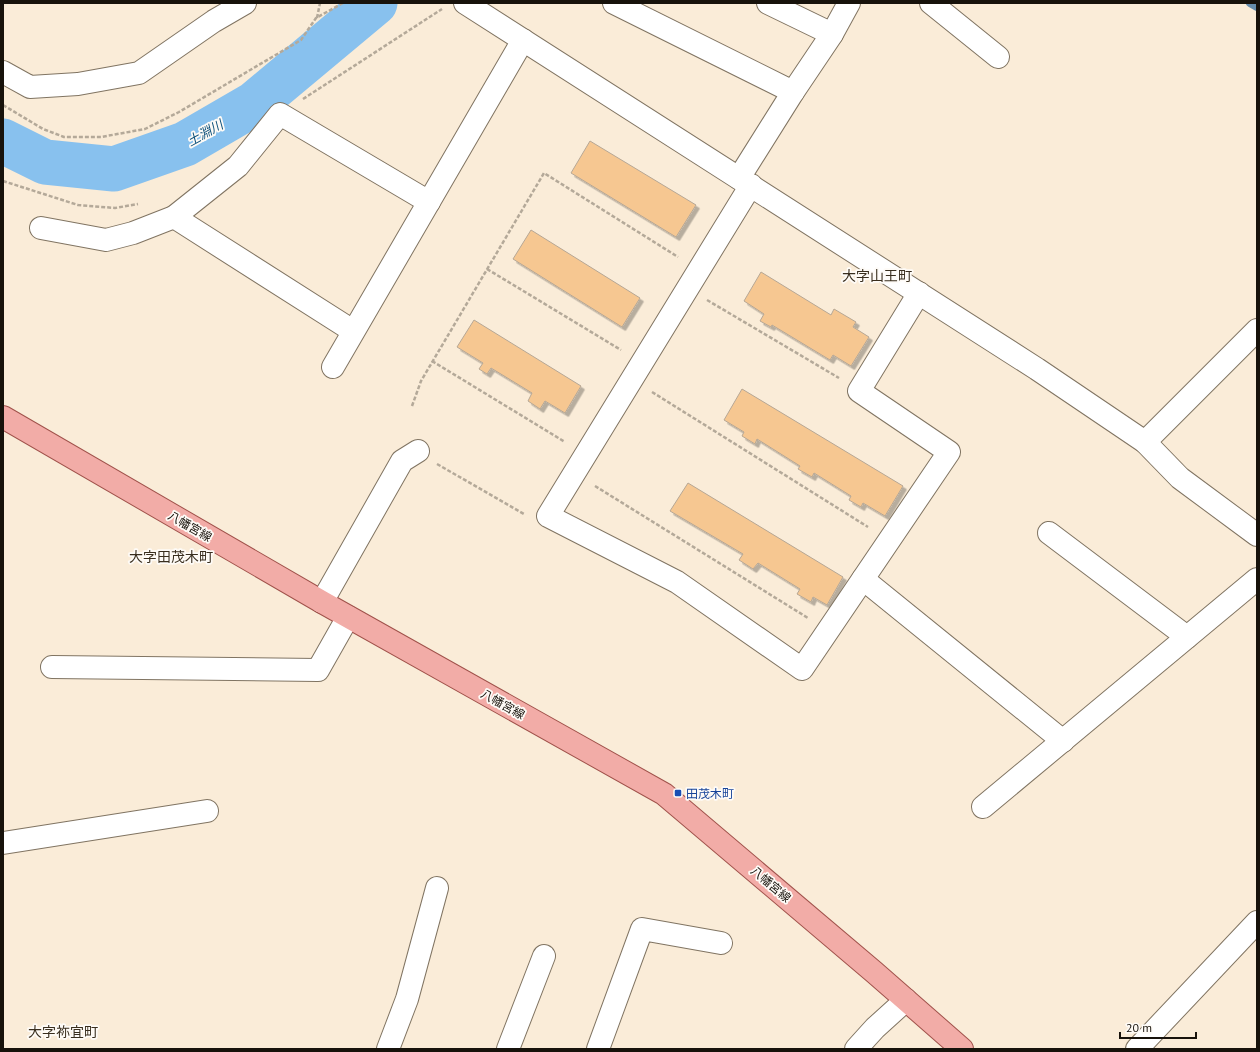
<svg xmlns="http://www.w3.org/2000/svg" width="1260" height="1052" viewBox="0 0 1260 1052" font-family="'PT Sans','Noto Sans JP',sans-serif">
	<style>
		.lines { fill: none; stroke-linecap: round; stroke-linejoin: round }
		.stream { stroke: #668caa; stroke-width: 8 }
		.river { stroke: #88c1ee; stroke-width: 45 }
		.building { fill: #f6c791; stroke: #b6a795; filter: url(#shadow) }
		.minor-casing { stroke: #807462; stroke-width: 24 }
		.major-casing { stroke: #a0524b; stroke-width: 24 }
		.path { stroke: #b4a999; stroke-width: 2.5; stroke-dasharray: 4 2; stroke-linecap: butt }
		.minor { stroke: #fff; stroke-width: 22 }
		.major { stroke: #f2aca7; stroke-width: 22 }
		.transit-dot { fill: #1a4fb4; stroke: #fefbf7; stroke-width: 1.5 }
		.labels { text-anchor: middle; dominant-baseline: central; stroke-width: 3.5; stroke-linejoin: round; paint-order: stroke }
		.street-label { font-size: 12px; fill: #17120b; stroke: #fefbf7 }
		.transit-label { font-size: 12px; fill: #164399; stroke: #fefbf7; text-anchor: start }
		.water-label { font-size: 13px; font-style: italic; fill: #0d507a; stroke: #fefbf7 }
		.quarter-label { font-size: 14px; fill: #392e1e; stroke: #fefbf7 }
	</style>
	<defs>
		<filter id="shadow"><feDropShadow dx="3.5" dy="3.5" stdDeviation="0" flood-color="#0004"/></filter>
	</defs>
	<rect width="100%" height="100%" fill="#faecd8"/>
	<g class="lines">
		<!-- stream -->
		<path class="stream" d="M1250 3 1257 7"/>
		<!-- river -->
		<path class="river" d="M3 141 45 162 114 169 185 144 254 104 375 3"/>
	</g>
	<!-- building -->
	<g class="building">
		<path d="M590 141 696 205 676 237 571 173Z"/>
		<path d="M531 230 640 298 622 327 513 259Z"/>
		<path d="M761 272 831 315 834 309 856 322 853 327 869 337 851 366 833 355 830 360 772 325 771 327 760 321 764 314 744 301Z"/>
		<path d="M474 320 581 386 565 413 545 401 540 409 528 401 532 393 491 368 487 374 479 369 483 363 457 347Z"/>
		<path d="M742 389 903 486 885 516 863 503 861 507 849 500 851 496 814 473 812 477 798 469 800 466 757 439 755 444 742 436 744 432 724 420Z"/>
		<path d="M688 483 843 577 827 605 813 597 811 602 797 594 800 589 758 563 753 569 739 560 743 554 670 511Z"/>
	</g>
	<g class="lines">
		<defs>
			<g id="minor">
				<path d="M465 3 1037 369 1145 442 1180 478 1257 535"/>
				<path d="M614 3 793 92"/>
				<path d="M768 3 832 34"/>
				<path d="M931 3 998 57"/>
				<path d="M3 72 30 87 78 84 139 73 214 21 245 3"/>
				<path d="M739 178 793 92 832 34 849 3"/>
				<path d="M751 185 548 516 677 582 802 669 949 452 859 391 919 293"/>
				<path d="M174 217 353 331"/>
				<path d="M41 228 106 240 133 233 174 217 238 166 280 114 429 202"/>
				<path d="M333 367 523 40"/>
				<path d="M1145 442 1257 330"/>
				<path d="M1049 533 1187 637"/>
				<path d="M863 579 1063 741"/>
				<path d="M322 602 402 461 418 451"/>
				<path d="M52 667 318 670 348 617"/>
				<path d="M983 807 1257 579"/>
				<path d="M3 843 207 811"/>
				<path d="M388 1049 407 999 437 888"/>
				<path d="M508 1049 544 956"/>
				<path d="M598 1049 642 929 721 943"/>
				<path d="M856 1049 875 1028 906 1000"/>
				<path d="M1137 1049 1257 922"/>
			</g>
			<path id="major" d="M3 417 322 602 664 794 874 972 962 1049"/>
		</defs>
		<!-- minor casing -->
		<use href="#minor" class="minor-casing"/>
		<!-- major casing -->
		<use href="#major" class="major-casing"/>
		<!-- path -->
		<g class="path">
			<path d="M317 18 320 3"/>
			<path d="M303 99 442 9"/>
			<path d="M3 105 43 129 64 137H101L145 129 179 112 301 40 316 18 343 3"/>
			<path d="M3 181 78 205 115 208 138 204"/>
			<path d="M487 269 621 350"/>
			<path d="M707 300 839 378"/>
			<path d="M432 361 565 442"/>
			<path d="M652 392 868 527"/>
			<path d="M412 406 421 381 544 173 678 257"/>
			<path d="M437 464 524 514"/>
			<path d="M595 486 808 618"/>
		</g>
		<!-- minor -->
		<use href="#minor" class="minor"/>
		<!-- major -->
		<use href="#major" class="major"/>
	</g>
	<!-- markers -->
	<rect class="transit-dot" x="674" y="789" width="8" height="8" rx="2"/>
	<g class="labels">
		<!-- street labels -->
		<g class="street-label">
			<text transform="translate(190 526) rotate(30)">八幡宮線</text>
			<text transform="translate(503 704) rotate(29)">八幡宮線</text>
			<text transform="translate(771 884) rotate(40)">八幡宮線</text>
		</g>
		<!-- transit labels -->
		<g class="transit-label">
			<text x="686" y="793">田茂木町</text>
		</g>
		<!-- water labels -->
		<g class="water-label">
			<text transform="translate(205 133) rotate(-29)">土淵川</text>
		</g>
		<!-- quarter labels -->
		<g class="quarter-label">
			<text x="877" y="276">大字山王町</text>
			<text x="171" y="557">大字田茂木町</text>
			<text x="63" y="1032">大字祢宜町</text>
		</g>
	</g>
	<!-- border -->
	<rect width="1260" height="1052" fill="none" stroke="#17120b" stroke-width="8"/>
	<!-- scale -->
	<path d="M1120 1032v6h76v-6" fill="none" stroke="#17120b" stroke-width="2"/>
	<text x="1126" y="1032" font-size="12" fill="#17120b" stroke="#fefbf7" stroke-width="3" paint-order="stroke">20 m</text>
</svg>
